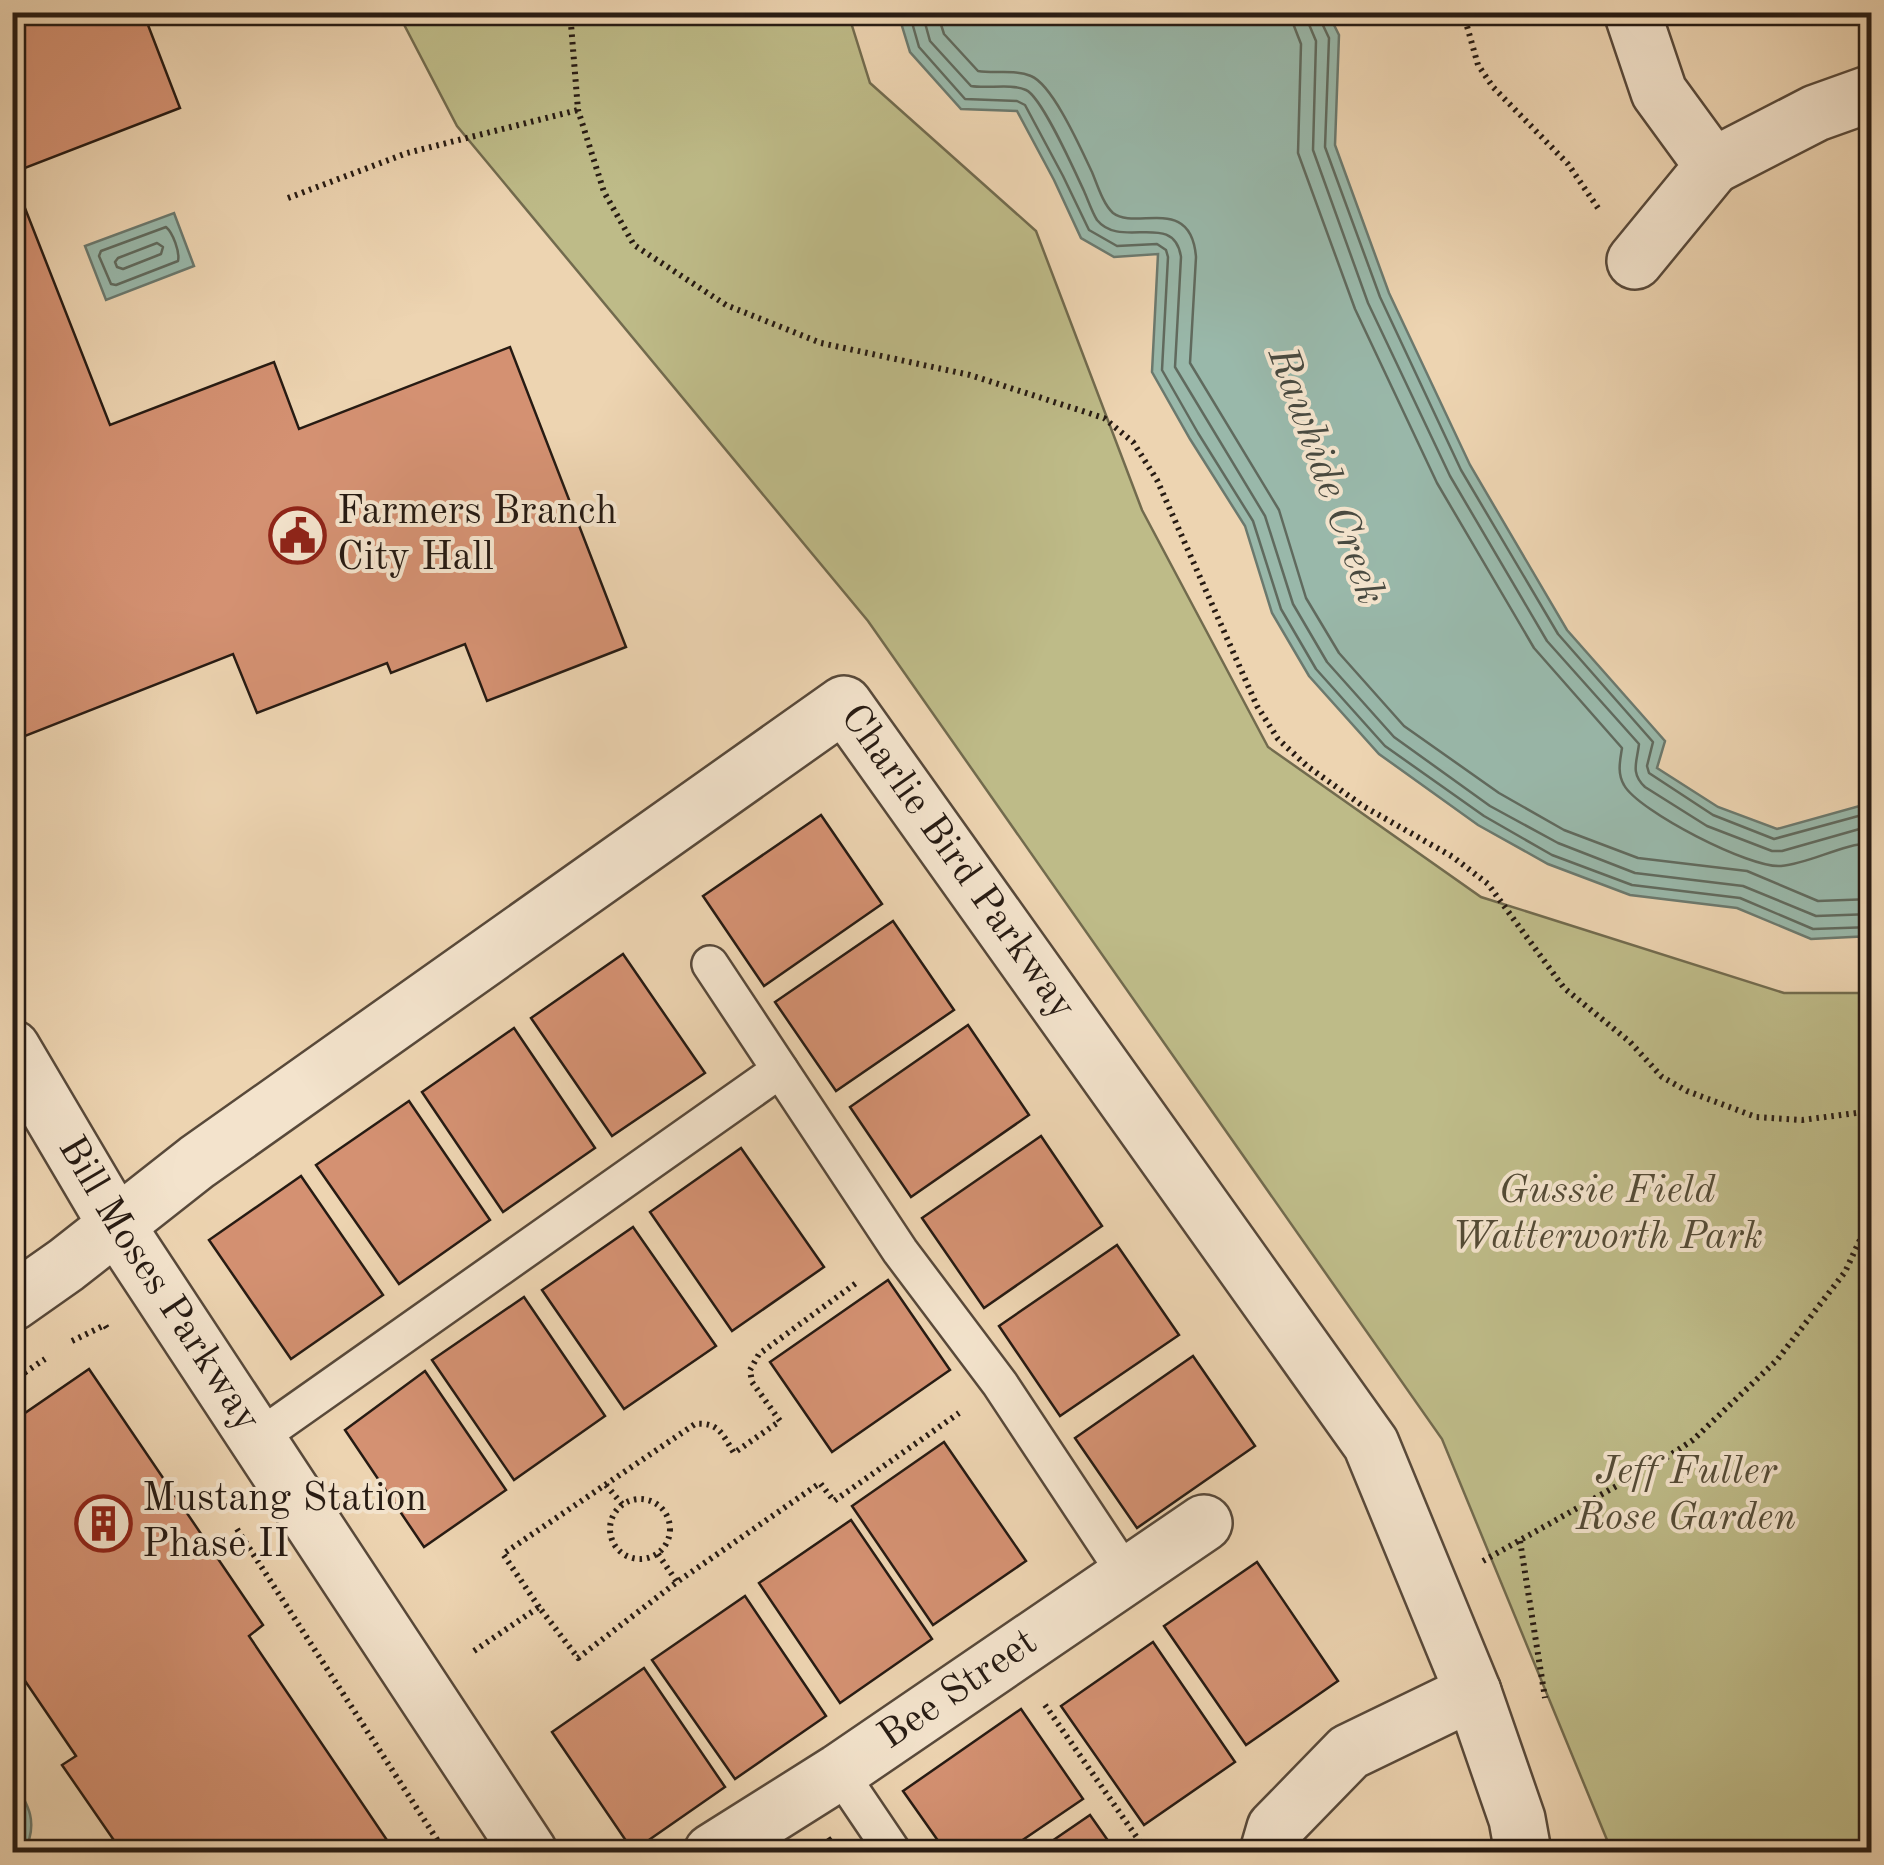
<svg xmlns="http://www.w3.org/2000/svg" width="1884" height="1865" viewBox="0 0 1884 1865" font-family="'Old Standard TT',serif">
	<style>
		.green { fill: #bebb88; stroke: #726b4e; stroke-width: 2.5 }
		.water { fill: #99b8aa; stroke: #6b796e; stroke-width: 2.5 }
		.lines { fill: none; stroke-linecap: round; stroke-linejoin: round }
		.shore { stroke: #606a5e; stroke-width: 2.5 }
		.building { fill: #d49172; stroke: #271b13; stroke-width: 2.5 }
		.service-casing { stroke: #58493a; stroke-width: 40 }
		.minor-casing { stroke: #58493a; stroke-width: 60 }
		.path { stroke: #271b13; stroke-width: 6; stroke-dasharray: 2.5 5; stroke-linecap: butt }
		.service { stroke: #f3e3cc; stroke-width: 35 }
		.minor { stroke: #f3e3cc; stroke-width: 55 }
		.labels { text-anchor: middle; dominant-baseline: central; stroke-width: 8; stroke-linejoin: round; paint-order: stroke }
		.poi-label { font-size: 40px; fill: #271b13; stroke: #f3e3cc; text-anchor: start }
		.street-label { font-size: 40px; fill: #271b13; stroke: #f3e3cc }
		.park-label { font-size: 40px; font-style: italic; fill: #544b36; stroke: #f3e3cc }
		.water-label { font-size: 42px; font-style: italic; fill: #494a40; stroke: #f3e3cc }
	</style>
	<rect width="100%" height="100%" fill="#edd4b1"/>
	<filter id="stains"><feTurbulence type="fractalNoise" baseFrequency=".002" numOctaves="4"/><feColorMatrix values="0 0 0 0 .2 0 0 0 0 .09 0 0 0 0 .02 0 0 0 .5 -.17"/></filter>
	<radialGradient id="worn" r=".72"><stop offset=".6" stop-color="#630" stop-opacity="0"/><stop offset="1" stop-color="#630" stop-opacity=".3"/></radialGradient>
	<!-- green -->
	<path class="green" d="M398 13H848L870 83 1036 231 1142 510 1268 747 1481 897 1784 993H1871V1852H1612L1442 1439 868 621 457 126Z"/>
	<!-- water -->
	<g class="water">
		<path d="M898 13H1328L1339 35 1335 145 1389 293 1470 465 1567 630 1665 741 1657 768 1718 807 1777 829 1863 805 1871 806V936L1811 939 1737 908 1630 895 1548 864 1478 825 1379 754 1309 676 1272 613 1245 526 1190 439 1152 372 1158 254 1114 257 1081 238 1054 180 1017 111 961 109 910 52Z"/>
		<path d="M174 213 194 266 106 300 85 246Z"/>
		<path d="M12 1779C29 1805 39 1823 24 1852H13Z"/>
	</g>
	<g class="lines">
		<!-- shore -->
		<g class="shore">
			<path d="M909 12 919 47 965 99 1017 101 1025 105 1063 176 1089 230 1117 246 1157 244 1166 250 1168 257 1162 370 1198 433 1253 521 1281 609 1316 669 1385 746 1484 816 1552 855 1632 885 1740 898 1813 929 1872 927"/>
			<path d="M922 12 930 41 971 86C988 89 1010 83 1026 90 1042 97 1075 172 1084 191 1088 200 1092 212 1097 220 1121 250 1174 210 1181 257L1175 367 1265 516 1293 604 1327 662 1394 737 1490 806 1558 843 1635 873 1743 886 1816 916 1872 914"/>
			<path d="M937 12 944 34 978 71C995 74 1015 69 1031 76 1053 85 1081 149 1092 172 1097 184 1103 204 1113 213 1136 231 1191 194 1196 257L1190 363 1279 510 1306 598 1339 653 1404 726 1499 793 1564 830 1638 858 1747 871 1818 901 1872 899"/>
			<path d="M1292 12 1294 26 1301 44 1298 153 1355 309 1437 483 1534 648 1622 748C1620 761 1617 773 1624 785 1638 811 1751 869 1781 866 1812 863 1841 844 1872 843"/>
			<path d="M1307 12 1308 22 1316 41 1313 150 1368 303 1450 476 1547 641 1639 744C1637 762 1630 773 1645 787L1707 826 1772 851H1782L1863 828H1872"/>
			<path d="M1320 12V19L1329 38 1325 147 1380 297 1461 470 1558 634 1653 742 1647 766 1649 773 1713 815 1774 839 1862 815H1872"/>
			<path d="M166 227C173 233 180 252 178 261L116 285 111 284 99 256 101 251Z"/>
			<path d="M157 243 163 247 161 254 123 269 117 267 115 262 118 258Z"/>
		</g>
	</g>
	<!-- building -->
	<g class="building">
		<path d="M12 12H143L180 108 12 173Z"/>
		<path d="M12 175 110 425 274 362 299 429 510 347 626 647 487 701 465 644 391 673 387 663 257 713 233 654 20 738 12 719Z"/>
		<path d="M821 815 882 904 764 986 703 896Z"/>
		<path d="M893 921 954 1010 836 1091 775 1002Z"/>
		<path d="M623 954 705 1073 612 1136 531 1018Z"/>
		<path d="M968 1025 1029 1115 911 1197 850 1107Z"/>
		<path d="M514 1028 595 1148 503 1212 422 1092Z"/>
		<path d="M409 1101 490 1220 399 1284 316 1165Z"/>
		<path d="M1041 1136 1102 1226 984 1308 922 1218Z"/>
		<path d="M741 1148 824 1267 732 1331 650 1212Z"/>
		<path d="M301 1176 383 1295 291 1359 209 1240Z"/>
		<path d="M633 1227 716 1346 624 1409 542 1290Z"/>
		<path d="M1117 1245 1179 1335 1060 1416 999 1326Z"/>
		<path d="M888 1280 950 1370 832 1452 770 1362Z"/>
		<path d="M524 1297 605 1416 514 1480 432 1360Z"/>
		<path d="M1193 1356 1255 1446 1137 1528 1075 1438Z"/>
		<path d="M89 1369 263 1625 249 1636 395 1852H122L62 1765 76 1756 19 1672 12 1677V1422Z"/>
		<path d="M425 1371 506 1490 424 1547 345 1430Z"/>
		<path d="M944 1442 1026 1561 933 1625 852 1506Z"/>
		<path d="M851 1520 932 1639 840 1703 759 1583Z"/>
		<path d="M1257 1562 1338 1681 1246 1745 1164 1626Z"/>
		<path d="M745 1596 826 1716 735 1779 652 1660Z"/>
		<path d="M1153 1642 1235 1762 1144 1825 1061 1706Z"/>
		<path d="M644 1668 725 1787 633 1851 552 1732Z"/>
		<path d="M1021 1709 1083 1799 1005 1852H946L903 1791Z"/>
		<path d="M1090 1815 1116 1852H1036Z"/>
		<path d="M830 1838 841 1852H809Z"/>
	</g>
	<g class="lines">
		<defs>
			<g id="service">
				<path d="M710 964 900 1251 1000 1384 1127 1576"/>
				<path d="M258 1438 780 1070"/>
				<path d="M839 1772 893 1852"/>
			</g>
			<g id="minor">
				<path d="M1632 12 1659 92 1713 166 1635 261"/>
				<path d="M1713 166 1816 113 1872 93"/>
				<path id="s1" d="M12 1048 117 1226 529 1852"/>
				<path id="s2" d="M12 1303 66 1265 197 1162 844 704 1371 1444 1473 1692"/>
				<path id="s3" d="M712 1852 839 1772 1204 1523"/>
				<path d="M1268 1852 1275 1828 1349 1752 1473 1692 1517 1819 1523 1852"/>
			</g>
		</defs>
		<!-- service casing -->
		<use href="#service" class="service-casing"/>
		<!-- minor casing -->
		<use href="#minor" class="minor-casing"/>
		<!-- path -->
		<g class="path">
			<path d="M570 12 578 110 604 192 634 245 726 305 821 343 970 375 1104 418 1133 442 1157 480 1257 706 1278 739 1307 766 1363 806 1453 857 1488 884 1564 988 1630 1042 1662 1077 1687 1091 1756 1117 1802 1120 1872 1111"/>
			<path d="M1463 12 1478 65 1493 87 1568 164 1600 211"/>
			<path d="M288 198 407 153 578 110"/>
			<path d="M72 1341 105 1325 108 1330"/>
			<path d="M12 1381 45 1359"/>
			<path d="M606 1485 622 1504"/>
			<circle cx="640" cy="1529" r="30"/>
			<path d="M237 1529 445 1852"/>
			<path d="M1520 1541 1545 1698"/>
			<path d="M658 1554 677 1582"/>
			<path d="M1483 1561 1661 1461 1693 1440 1777 1360 1845 1272 1872 1214"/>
			<path d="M539 1607 503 1554 695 1424C719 1422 722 1434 734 1453L780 1421 752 1382 750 1370 759 1354 859 1281"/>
			<path d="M474 1651 539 1607 578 1658 677 1582 820 1483 834 1501 959 1413"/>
			<path d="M1045 1705 1147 1852"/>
		</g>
		<!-- service -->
		<use href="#service" class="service"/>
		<!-- minor -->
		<use href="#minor" class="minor"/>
	</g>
	<!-- icons -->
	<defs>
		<symbol id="civic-ring" viewBox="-11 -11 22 22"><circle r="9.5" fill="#f3e3cc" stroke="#8f2418" stroke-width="1.5"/><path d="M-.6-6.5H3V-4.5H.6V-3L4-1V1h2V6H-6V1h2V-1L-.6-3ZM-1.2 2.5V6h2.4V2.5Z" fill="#8f2418"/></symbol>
		<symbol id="building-ring" viewBox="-11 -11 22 22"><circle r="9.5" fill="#f3e3cc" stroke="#8f2418" stroke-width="1.5"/><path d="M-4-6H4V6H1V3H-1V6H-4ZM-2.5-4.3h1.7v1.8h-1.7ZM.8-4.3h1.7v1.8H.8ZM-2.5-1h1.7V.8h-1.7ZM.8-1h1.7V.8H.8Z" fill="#8f2418"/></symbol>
	</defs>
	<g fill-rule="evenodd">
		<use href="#civic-ring" x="266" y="504" width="63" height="63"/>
		<use href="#building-ring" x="72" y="1492" width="63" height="63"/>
	</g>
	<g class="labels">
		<!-- poi labels -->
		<g class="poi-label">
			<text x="337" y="513">Farmers Branch<tspan x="337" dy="46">City Hall</tspan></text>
			<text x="142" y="1500">Mustang Station<tspan x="142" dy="46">Phase II</tspan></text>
		</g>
		<!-- street labels -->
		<g class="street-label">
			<text stroke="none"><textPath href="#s2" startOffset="1220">Charlie Bird Parkway</textPath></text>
			<text stroke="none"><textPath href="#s1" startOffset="278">Bill Moses Parkway</textPath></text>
			<text stroke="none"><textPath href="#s3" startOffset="295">Bee Street</textPath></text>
		</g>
		<!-- park labels -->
		<g class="park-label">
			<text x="1607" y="1192">Gussie Field<tspan x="1607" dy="46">Watterworth Park</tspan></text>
			<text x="1686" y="1473">Jeff Fuller<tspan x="1686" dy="46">Rose Garden</tspan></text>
		</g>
		<!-- water labels -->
		<g class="water-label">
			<text transform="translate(1325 476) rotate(70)">Rawhide Creek</text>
		</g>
	</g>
	<!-- margin -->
	<rect width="1884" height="1865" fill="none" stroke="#edd4b1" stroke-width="50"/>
	<rect x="15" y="15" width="1854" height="1835" fill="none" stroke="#271b13" stroke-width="5"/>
	<rect x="25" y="25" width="1834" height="1815" fill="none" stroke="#271b13" stroke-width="2.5"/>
	<rect width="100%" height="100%" filter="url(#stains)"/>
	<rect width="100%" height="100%" fill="url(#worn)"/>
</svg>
